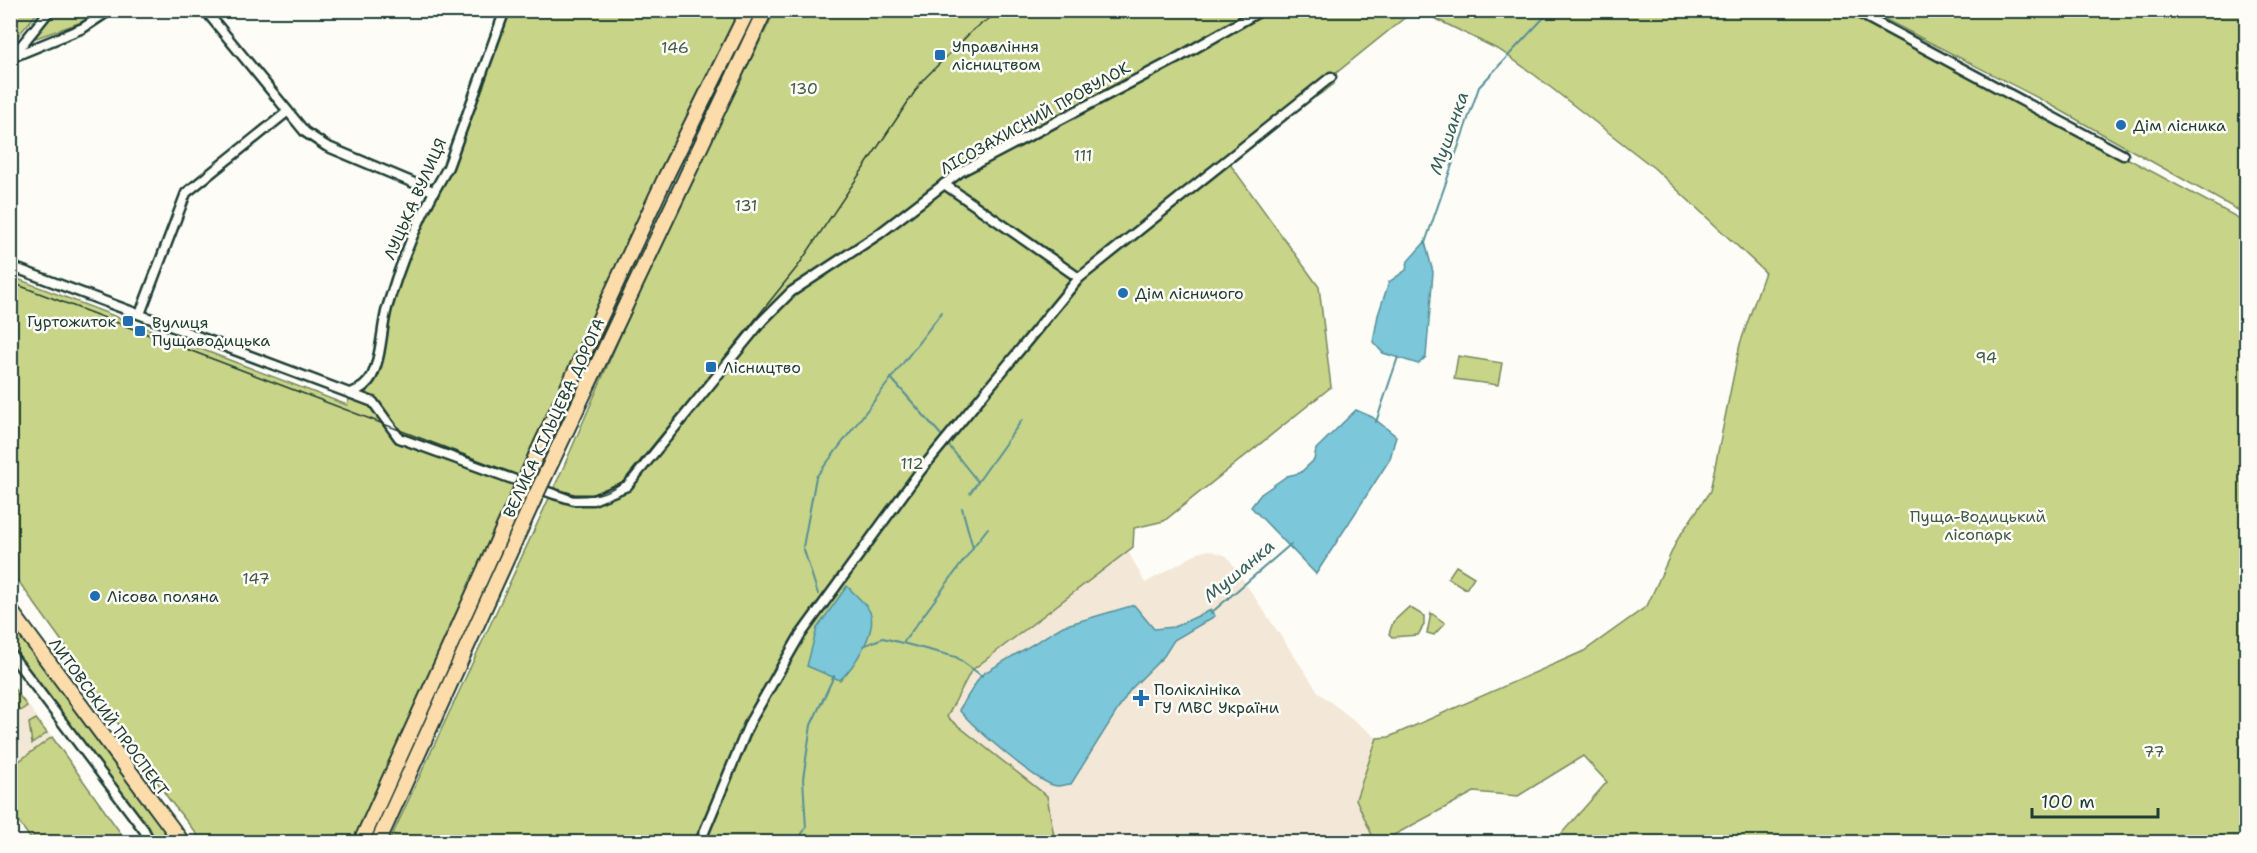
<svg xmlns="http://www.w3.org/2000/svg" width="2257" height="853" viewBox="0 0 2257 853" font-family="'Shantell Sans',sans-serif">
	<style>
		.built { fill: #f3e8d7 }
		.green { fill: #c8d487; stroke: #74885e; stroke-width: 1.5 }
		.water { fill: #7bc7da; stroke: #569098; stroke-width: 1.5 }
		.lines { fill: none; stroke-linecap: round; stroke-linejoin: round }
		.stream { stroke: #569098; stroke-width: 2 }
		.minor-casing { stroke: #1f3d34; stroke-width: 13 }
		.primary-casing { stroke: #1f3d34; stroke-width: 18 }
		.minor { stroke: #fdfcf7; stroke-width: 8 }
		.primary { stroke: #fddcac; stroke-width: 14 }
		.tram { stroke: #1f3d34; stroke-width: 1.5 }
		.primary-bridge-casing { stroke: #1f3d34; stroke-width: 18; stroke-linecap: butt }
		.primary-bridge { stroke: #fddcac; stroke-width: 14 }
		.poi-dot { fill: #1f6fb2; stroke: #fdfcf7; stroke-width: 2 }
		.labels { text-anchor: middle; dominant-baseline: central; stroke-width: 5; stroke-linejoin: round; paint-order: stroke }
		.poi-label { font-size: 16px; fill: #1f3d34; stroke: #fdfcf7; text-anchor: start }
		.park-label { font-size: 16px; fill: #415b45; stroke: #fdfcf7 }
		.street-label { font-size: 16px; fill: #1f3d34; stroke: #fdfcf7 }
		.water-label { font-size: 18px; font-style: italic; fill: #36605e; stroke: #fdfcf7 }
	</style>
	<rect width="100%" height="100%" fill="#fdfcf7"/>
	<filter id="ink" filterUnits="userSpaceOnUse"><feTurbulence type="fractalNoise" baseFrequency=".0167" numOctaves="2"/><feDisplacementMap in="SourceGraphic" scale="12" xChannelSelector="R" yChannelSelector="G"/><feConvolveMatrix kernelMatrix="1 2 1 2 8 2 1 2 1" color-interpolation-filters="sRGB"/></filter>
	<g filter="url(#ink)">
		<!-- built -->
		<g class="built">
			<path d="M1209 550 1227 556 1319 693 1377 738 1356 798 1375 842H1055L1047 796 947 717 971 671 1128 551 1145 583 1200 552Z"/>
			<path d="M10 681 52 737 11 767H10Z"/>
		</g>
		<!-- green -->
		<g class="green">
			<path d="M11 10 39 11 11 44 10 11Z"/>
			<path d="M57 11H98L82 22 36 38V30Z"/>
			<path d="M505 11H748L361 842H203L168 798 74 658 11 571 10 276 347 405 351 393 372 376 391 293 448 167Z"/>
			<path d="M775 11H1413L1335 74 1334 84 1316 97H1307L1227 160 1319 287 1331 387 1164 521 1134 528 1133 547 971 671 947 717 1047 796 1055 842H389L564 466 660 244Z"/>
			<path d="M1420 11H1853L2242 220 2245 214 2042 100 1869 11H2246V842H1547L1561 834 1607 782 1583 756 1518 796 1474 792 1381 842H1375L1356 799 1377 738 1389 737 1584 651 1647 606 1677 540 1710 491 1740 344 1765 272 1654 168 1536 76 1501 51Z"/>
			<path d="M1458 356 1502 363 1498 385 1454 379Z"/>
			<path d="M1456 566 1474 577 1466 589 1448 578Z"/>
			<path d="M1409 607 1424 616V625L1418 635 1392 637 1389 634 1393 622Z"/>
			<path d="M1431 613 1445 623 1434 635 1427 633Z"/>
			<path d="M10 617 174 842H154L147 829 11 645Z"/>
			<path d="M10 683 27 706 20 711 11 698Z"/>
			<path d="M36 719 47 733 32 744 29 723Z"/>
			<path d="M52 737 127 842H33L11 811V767Z"/>
		</g>
		<!-- water -->
		<g class="water">
			<path d="M1425 242 1433 272 1426 357 1418 364 1383 353 1373 342 1378 315 1389 282 1406 270 1408 261Z"/>
			<path d="M1356 410 1372 417 1396 436 1390 459 1316 574 1251 507 1261 494 1287 476 1300 473 1314 460 1316 449Z"/>
			<path d="M847 586C854 594 866 603 870 612 878 631 853 668 840 680L807 666 817 628Z"/>
			<path d="M1134 605 1154 629 1174 627 1211 610 1215 616 1174 640 1164 656 1130 690 1071 784C1067 784 1061 786 1057 786 1037 784 973 726 959 710L981 675 1063 626Z"/>
		</g>
		<g class="lines">
			<!-- stream -->
			<g class="stream">
				<path d="M1425 243 1479 87 1551 10"/>
				<path d="M891 378 942 436"/>
				<path d="M1376 422 1398 357"/>
				<path d="M950 447 978 482"/>
				<path d="M970 493 1022 420"/>
				<path d="M973 547 988 528"/>
				<path d="M818 594 803 547 816 477 942 312"/>
				<path d="M1211 613 1291 544"/>
				<path d="M903 643 973 548 962 508"/>
				<path d="M863 646 883 638 956 657 982 676"/>
				<path d="M796 842 806 828 803 779 811 725 834 676"/>
			</g>
			<defs>
				<g id="minor">
					<path d="M205 10 305 132 326 146 433 191"/>
					<path d="M1853 10 2123 155"/>
					<path d="M12 57 50 10"/>
					<path d="M10 58 83 28 110 10"/>
					<path d="M944 184 1079 278"/>
					<path d="M10 266 373 402 399 438 554 494 574 500H593L627 486 762 321 791 292 879 234 960 172 1174 60 1262 10"/>
					<path d="M140 314 186 193 287 112"/>
					<path d="M351 393C361 389 367 385 372 376 382 355 381 330 387 308 401 260 422 210 448 167L505 10"/>
					<path d="M10 653 144 830 150 842"/>
					<path d="M700 842 750 722 799 637 921 470 1079 278 1331 77"/>
				</g>
				<g id="primary">
					<path d="M536 456 667 174 748 10"/>
					<path d="M552 461 765 10"/>
					<path d="M10 610 182 842"/>
					<path d="M361 842 518 496"/>
					<path d="M378 842 533 501"/>
				</g>
			</defs>
			<!-- minor casing -->
			<use href="#minor" class="minor-casing"/>
			<!-- primary casing -->
			<use href="#primary" class="primary-casing"/>
			<!-- minor -->
			<use href="#minor" class="minor"/>
			<!-- primary -->
			<use href="#primary" class="primary"/>
			<!-- tram -->
			<path class="tram" d="M10 282 573 496C597 497 612 492 630 476L798 266 922 81 974 29 1002 10"/>
			<defs>
				<g id="primary-bridge">
					<path d="M518 496 536 456"/>
					<path d="M533 501 552 461"/>
				</g>
			</defs>
			<!-- primary-bridge casing -->
			<use href="#primary-bridge" class="primary-bridge-casing"/>
			<!-- primary-bridge -->
			<use href="#primary-bridge" class="primary-bridge"/>
		</g>
	</g>
	<!-- markers -->
	<g class="poi-dot">
		<rect x="934" y="49" width="12" height="12" rx="3"/>
		<circle cx="2121" cy="125" r="6"/>
		<circle cx="1123" cy="293" r="6"/>
		<rect x="122" y="315" width="12" height="12" rx="3"/>
		<rect x="134" y="325" width="12" height="12" rx="3"/>
		<rect x="705" y="361" width="12" height="12" rx="3"/>
		<circle cx="95" cy="596" r="6"/>
		<path d="M1138 689h6v6h6v6h-6v6h-6v-6h-6v-6h6z"/>
	</g>
	<g class="labels">
		<!-- poi labels -->
		<g class="poi-label">
			<text x="952" y="46">Управління<tspan x="952" dy="18">лісництвом</tspan></text>
			<text x="2133" y="125">Дім лісника</text>
			<text x="1135" y="293">Дім лісничого</text>
			<text x="116" y="321" text-anchor="end">Гуртожиток</text>
			<text x="152" y="322">Вулиця<tspan x="152" dy="18">Пущаводицька</tspan></text>
			<text x="723" y="367">Лісництво</text>
			<text x="107" y="596">Лісова поляна</text>
			<text x="1154" y="689">Поліклініка<tspan x="1154" dy="18">ГУ МВС України</tspan></text>
		</g>
		<!-- park labels -->
		<g class="park-label">
			<text x="675" y="47">146</text>
			<text x="804" y="88">130</text>
			<text x="1083" y="155">111</text>
			<text x="746" y="205">131</text>
			<text x="1986" y="357">94</text>
			<text x="912" y="463">112</text>
			<text x="1978" y="516">Пуща-Водицький<tspan x="1978" dy="18">лісопарк</tspan></text>
			<text x="256" y="578">147</text>
			<text x="2154" y="751">77</text>
		</g>
		<!-- street labels -->
		<g class="street-label">
			<text transform="translate(1035 118) rotate(-29)">ЛІСОЗАХИСНИЙ ПРОВУЛОК</text>
			<text transform="translate(415 199) rotate(-66)">ЛУЦЬКА ВУЛИЦЯ</text>
			<text transform="translate(554 418) rotate(-65)">ВЕЛИКА КІЛЬЦЕВА ДОРОГА</text>
			<text transform="translate(109 717) rotate(54)">ЛИТОВСЬКИЙ ПРОСПЕКТ</text>
		</g>
		<!-- water labels -->
		<g class="water-label">
			<text transform="translate(1449 133) rotate(-71)">Мушанка</text>
			<text transform="translate(1239 571) rotate(-40)">Мушанка</text>
		</g>
	</g>
	<!-- margin -->
	<rect width="2257" height="853" fill="none" stroke="#fdfcf7" stroke-width="36"/>
	<rect x="18" y="18" width="2221" height="817" fill="none" stroke="#1f3d34" stroke-width="2" filter="url(#ink)"/>
	<!-- scale -->
	<path d="M2032 808v9h126v-9" fill="none" stroke="#1f3d34" stroke-width="3"/>
	<text x="2041" y="808" font-size="18" fill="#1f3d34" stroke="#fdfcf7" stroke-width="4.5" paint-order="stroke">100 m</text>
</svg>
